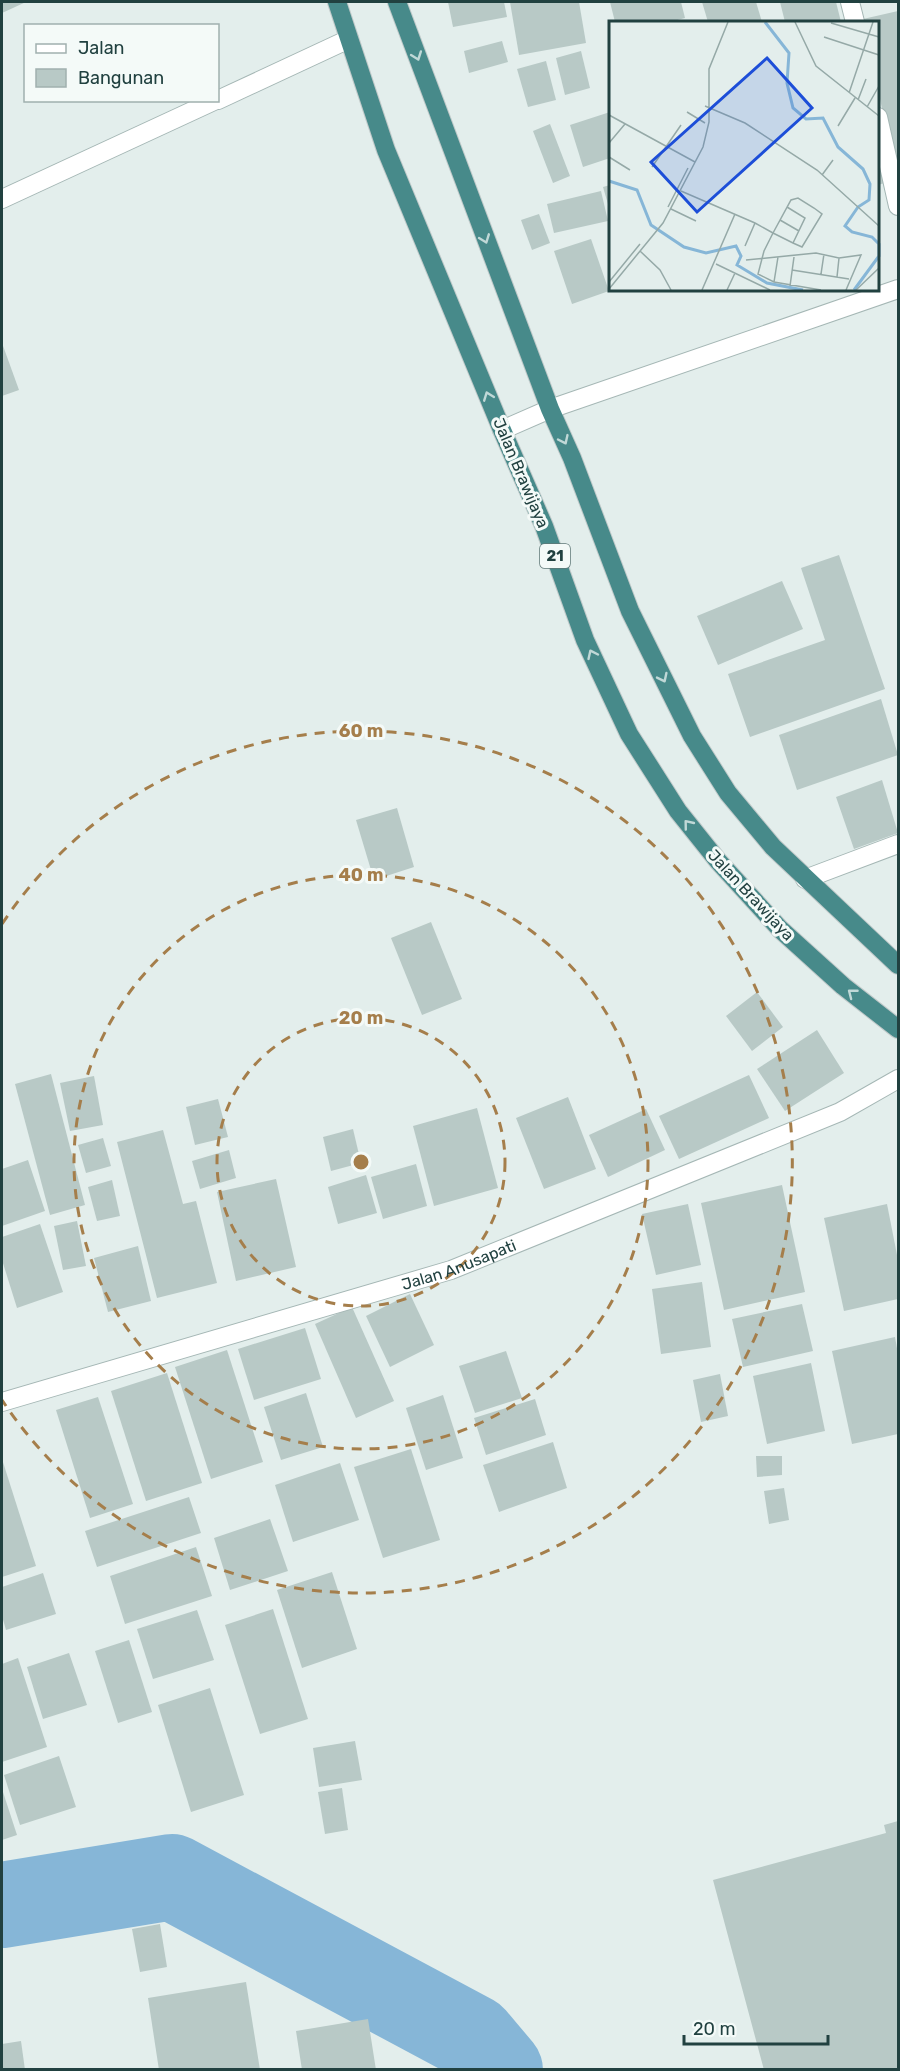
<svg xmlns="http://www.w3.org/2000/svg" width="900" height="2071" viewBox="0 0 900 2071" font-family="Rubik,sans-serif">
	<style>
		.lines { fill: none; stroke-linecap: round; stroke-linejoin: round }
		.river { stroke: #86b6d7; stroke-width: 86 }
		.building { fill: #b8c9c6 }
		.service-casing { stroke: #a5b7b5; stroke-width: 20 }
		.minor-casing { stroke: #a5b7b5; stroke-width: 20 }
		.trunk-casing { stroke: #c1caca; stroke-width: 20 }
		.service { stroke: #fff; stroke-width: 18 }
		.minor { stroke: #fff; stroke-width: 18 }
		.trunk { stroke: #478a8a; stroke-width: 18 }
		.oneway { stroke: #c0d8d7 }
		.ring { fill: none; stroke: #a57e4b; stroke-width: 3; stroke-dasharray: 10 8 }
		.labels { text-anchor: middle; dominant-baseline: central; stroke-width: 6; stroke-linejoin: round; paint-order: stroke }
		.shield { fill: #f4faf8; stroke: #607877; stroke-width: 1.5 }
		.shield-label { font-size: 15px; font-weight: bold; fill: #214140 }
		.street-label { font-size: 16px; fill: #214140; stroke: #f4faf8 }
		.inset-river { fill: none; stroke: #86b6d7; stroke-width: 3 }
		.inset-road { fill: none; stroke: #95a9a7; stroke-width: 1.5 }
		.view { fill: #1d4ed8; fill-opacity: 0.15; stroke: #1d4ed8; stroke-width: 3 }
		.inset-edge { fill: none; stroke: #214140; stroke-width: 3 }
		.centre { fill: #a57e4b; stroke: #f4faf8; stroke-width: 3 }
		.ring-label { font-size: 18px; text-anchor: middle; font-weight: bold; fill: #a57e4b; stroke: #f4faf8; stroke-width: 6; stroke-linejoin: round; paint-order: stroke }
	</style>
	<rect width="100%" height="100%" fill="#e3eeec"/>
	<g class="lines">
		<!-- river -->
		<path class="river" d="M2 1905 172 1877 473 2038 500 2070"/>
	</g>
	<!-- building -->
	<g class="building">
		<path d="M2 2H26L2 13Z"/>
		<path d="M448 2H504L507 17 453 27Z"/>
		<path d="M510 2H579L586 43 519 55Z"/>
		<path d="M610 2H681L685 18 670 22H615Z"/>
		<path d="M702 2H756L762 22H708Z"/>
		<path d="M780 2H836L841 22H785Z"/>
		<path d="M898 11V162L893 163 878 89V22H864L863 19Z"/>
		<path d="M502 41 508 62 469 73 464 51Z"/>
		<path d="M581 51 590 88 565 95 556 58Z"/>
		<path d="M546 61 556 100 528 107 517 69Z"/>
		<path d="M610 112V158L583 167 570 125Z"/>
		<path d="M550 124 570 176 553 183 533 131Z"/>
		<path d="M878 152 888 182 878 185Z"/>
		<path d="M610 185V211L603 187Z"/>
		<path d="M601 191 608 221 554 233 547 204Z"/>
		<path d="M539 214 550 243 532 250 521 220Z"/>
		<path d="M591 239 609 291 572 304 554 251Z"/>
		<path d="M2 343 19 390 2 396Z"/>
		<path d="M839 555 885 689 750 737 728 674 825 640 801 568Z"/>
		<path d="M782 581 803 629 718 665 697 616Z"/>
		<path d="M881 699 898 755 797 790 779 735Z"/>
		<path d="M882 780 898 833 854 849 836 797Z"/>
		<path d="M397 808 414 867 374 880 356 820Z"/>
		<path d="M431 922 462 999 422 1015 391 938Z"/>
		<path d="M757 992 783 1027 752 1051 726 1016Z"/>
		<path d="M817 1030 844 1073 785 1111 757 1069Z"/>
		<path d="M51 1074 85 1205 50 1215 15 1084Z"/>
		<path d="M749 1075 769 1118 679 1159 659 1116Z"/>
		<path d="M94 1076 103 1125 70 1131 60 1083Z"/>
		<path d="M568 1097 596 1169 544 1189 516 1118Z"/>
		<path d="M218 1099 228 1137 195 1145 186 1107Z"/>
		<path d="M477 1108 498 1188 434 1206 413 1126Z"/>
		<path d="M646 1109 665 1150 608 1177 589 1135Z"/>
		<path d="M353 1129 361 1163 331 1171 323 1137Z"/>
		<path d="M163 1130 183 1204 196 1201 217 1283 157 1298 117 1142Z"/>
		<path d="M103 1138 111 1166 86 1173 78 1145Z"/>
		<path d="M229 1150 236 1178 200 1189 192 1161Z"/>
		<path d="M28 1160 45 1211 2 1226V1169Z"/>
		<path d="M416 1164 427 1206 383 1219 371 1177Z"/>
		<path d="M366 1175 377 1213 338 1224 328 1187Z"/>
		<path d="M276 1179 296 1267 236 1281 217 1192Z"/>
		<path d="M112 1180 120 1216 97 1221 88 1187Z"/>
		<path d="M782 1185 805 1292 724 1310 701 1203Z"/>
		<path d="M688 1204 701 1265 656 1275 642 1214Z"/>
		<path d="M887 1204 898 1260V1299L844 1311 824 1218Z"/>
		<path d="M77 1221 86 1266 63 1270 54 1226Z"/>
		<path d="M40 1224 63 1292 17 1308 2 1260V1237Z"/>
		<path d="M138 1246 151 1301 108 1312 94 1258Z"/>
		<path d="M702 1282 711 1347 661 1354 652 1289Z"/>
		<path d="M410 1294 434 1345 390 1367 366 1316Z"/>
		<path d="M802 1304 813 1351 743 1367 732 1319Z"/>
		<path d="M352 1307 394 1401 356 1418 315 1324Z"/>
		<path d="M305 1328 321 1379 254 1400 238 1349Z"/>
		<path d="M895 1337 898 1354V1434L852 1444 832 1351Z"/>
		<path d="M227 1350 263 1462 211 1479 175 1367Z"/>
		<path d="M506 1351 522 1398 475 1413 459 1366Z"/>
		<path d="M811 1363 825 1431 767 1444 753 1376Z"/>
		<path d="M167 1373 202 1483 146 1501 111 1391Z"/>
		<path d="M720 1374 728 1416 701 1422 693 1380Z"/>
		<path d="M306 1393 323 1447 281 1460 264 1407Z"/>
		<path d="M443 1395 463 1458 426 1470 406 1408Z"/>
		<path d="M98 1397 133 1504 90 1518 56 1410Z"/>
		<path d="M535 1399 546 1435 486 1455 474 1418Z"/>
		<path d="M553 1442 567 1488 499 1512 483 1465Z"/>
		<path d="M411 1449 440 1540 383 1558 354 1467Z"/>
		<path d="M756 1456H782V1475L757 1477Z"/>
		<path d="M2 1459 36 1566 2 1577Z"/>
		<path d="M340 1463 359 1520 293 1542 275 1485Z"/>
		<path d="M784 1488 789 1520 769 1524 764 1491Z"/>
		<path d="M189 1497 201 1533 97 1567 85 1531Z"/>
		<path d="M270 1519 288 1571 230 1590 214 1538Z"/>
		<path d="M196 1547 212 1596 125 1624 110 1576Z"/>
		<path d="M332 1572 357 1649 302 1668 277 1590Z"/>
		<path d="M43 1573 56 1614 6 1630 2 1616V1587Z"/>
		<path d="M273 1609 308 1719 260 1734 225 1625Z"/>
		<path d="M197 1610 214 1660 153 1679 137 1629Z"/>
		<path d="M129 1640 152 1712 118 1723 95 1651Z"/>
		<path d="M69 1653 87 1705 43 1719 27 1667Z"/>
		<path d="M18 1658 47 1747 2 1762V1664Z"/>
		<path d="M210 1688 244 1795 191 1812 158 1705Z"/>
		<path d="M355 1741 362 1780 319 1787 313 1748Z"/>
		<path d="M59 1756 76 1807 20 1825 4 1775Z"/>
		<path d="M342 1788 348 1830 325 1834 318 1792Z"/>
		<path d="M2 1789 17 1835 2 1840Z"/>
		<path d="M898 1821V2070H764L713 1880 886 1833 884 1825Z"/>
		<path d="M160 1924 167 1967 140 1972 132 1929Z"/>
		<path d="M246 1982 260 2070H159L148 1998Z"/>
		<path d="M368 2019 376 2070H302L296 2031Z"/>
		<path d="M21 2041 25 2070H2V2044Z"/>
	</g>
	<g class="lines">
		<defs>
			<path id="service" d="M805 879 898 844"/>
			<g id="minor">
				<path d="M850 2 855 22"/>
				<path d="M218 100 349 39"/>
				<path d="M878 117 898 206"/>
				<path d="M2 199 216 100"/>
				<path d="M502 430 550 409 898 289"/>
				<path id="s1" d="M2 1402 451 1270 840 1112 898 1079"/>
			</g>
			<g id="trunk">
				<path d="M337 2 386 150 502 430 544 526 585 640 629 734 678 811 718 861 780 929 843 986 898 1029"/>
				<path d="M397 2 550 409 572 458 630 611 692 736 728 793 773 847 898 965"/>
			</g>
		</defs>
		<!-- service casing -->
		<use href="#service" class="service-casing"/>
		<!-- minor casing -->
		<use href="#minor" class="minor-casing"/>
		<!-- trunk casing -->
		<use href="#trunk" class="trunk-casing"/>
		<!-- service -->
		<use href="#service" class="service"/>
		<!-- minor -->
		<use href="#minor" class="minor"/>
		<!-- trunk -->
		<use href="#trunk" class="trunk"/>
	</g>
	<!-- one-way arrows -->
	<defs><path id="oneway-chevron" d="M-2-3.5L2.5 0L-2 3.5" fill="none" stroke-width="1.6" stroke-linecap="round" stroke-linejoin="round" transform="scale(1.5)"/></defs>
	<g class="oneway">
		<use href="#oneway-chevron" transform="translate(417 56) rotate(70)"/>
		<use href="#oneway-chevron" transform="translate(485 239) rotate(69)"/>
		<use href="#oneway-chevron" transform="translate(488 396) rotate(-111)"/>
		<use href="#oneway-chevron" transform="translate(564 440) rotate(65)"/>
		<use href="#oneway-chevron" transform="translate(592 654) rotate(-115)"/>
		<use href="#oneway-chevron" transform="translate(663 678) rotate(64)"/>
		<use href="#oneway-chevron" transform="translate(688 824) rotate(-129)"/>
		<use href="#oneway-chevron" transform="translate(852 993) rotate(-142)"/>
	</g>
	<!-- distance rings -->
	<g class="ring">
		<circle cx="361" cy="1162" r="144"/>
		<circle cx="361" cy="1162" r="287"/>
		<path d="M2 924A431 431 0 1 1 2 1400"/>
	</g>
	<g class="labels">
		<!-- shield labels -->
		<rect class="shield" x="540" y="544" width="30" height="24" rx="4.5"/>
		<g class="shield-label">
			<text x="555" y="556">21</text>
		</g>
		<!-- street labels -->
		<g class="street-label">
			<text transform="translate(521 473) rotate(67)">Jalan Brawijaya</text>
			<text transform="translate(751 895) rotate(47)">Jalan Brawijaya</text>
			<text stroke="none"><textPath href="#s1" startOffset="477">Jalan Anusapati</textPath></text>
		</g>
	</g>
	<!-- overview -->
	<g transform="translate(609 21)">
		<rect width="270" height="270" fill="#e3eeec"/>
		<path class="inset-river" d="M156 1 180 32 178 62 184 87 197 98 214 97 229 126 254 148 261 163 260 179 249 186 236 205 243 211 263 216 270 223V235L245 269M0 160 28 169 42 204 75 226 97 232 127 225 132 235 128 244 158 262 194 269"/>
		<path class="inset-road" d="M186 1 207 45 270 95M222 2 270 16M215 16 270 34M240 72 264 1M249 79 257 58M96 85 136 102 208 149 270 205M258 86 270 65M78 91 96 102M0 94 86 141M229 105 246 77M0 122 16 103M0 136 21 149M43 146 72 104M213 154 224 139M72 170 146 202 164 212 184 222 193 226 213 193 205 187 189 177 182 179 164 212 155 230 149 253 165 261 212 269M59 186 79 147M178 186 196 197 184 222M62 188 87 200M171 199 190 210M136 225 146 202M31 230 51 249 62 269M137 239 207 232 230 237 252 234 237 269M107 243 161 269M183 249 240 258M212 253 215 233M228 256 230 237M0 261 31 223M165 261 169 236M181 265 185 236M0 268 54 202 94 126 100 101V48L119 1M93 269 126 193M118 269 126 252M247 269 270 247"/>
		<path class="view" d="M158 37 203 87 88 191 42 141Z"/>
		<rect width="270" height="270" class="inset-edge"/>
	</g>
	<circle cx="361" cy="1162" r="9" class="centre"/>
	<g class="ring-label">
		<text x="361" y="737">60 m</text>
		<text x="361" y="881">40 m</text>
		<text x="361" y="1024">20 m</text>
	</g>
	<!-- border -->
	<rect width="900" height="2071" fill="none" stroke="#214140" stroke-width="6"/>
	<!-- legend -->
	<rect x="24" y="24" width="195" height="78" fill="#f4faf8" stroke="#a0b0ae" stroke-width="1.5"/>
	<rect x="36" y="44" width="30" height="9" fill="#ffffff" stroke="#a0b0ae" stroke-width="1.5"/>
	<text x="78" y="54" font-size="18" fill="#214140">Jalan</text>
	<rect x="36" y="69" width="30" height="18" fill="#b8c9c6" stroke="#a0b0ae" stroke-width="1.5"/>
	<text x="78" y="84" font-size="18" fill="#214140">Bangunan</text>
	<!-- scale -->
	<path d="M684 2035v9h144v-9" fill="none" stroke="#214140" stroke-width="3"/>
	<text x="693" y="2035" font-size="18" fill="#214140" stroke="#f4faf8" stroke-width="4.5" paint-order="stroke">20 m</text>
</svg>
